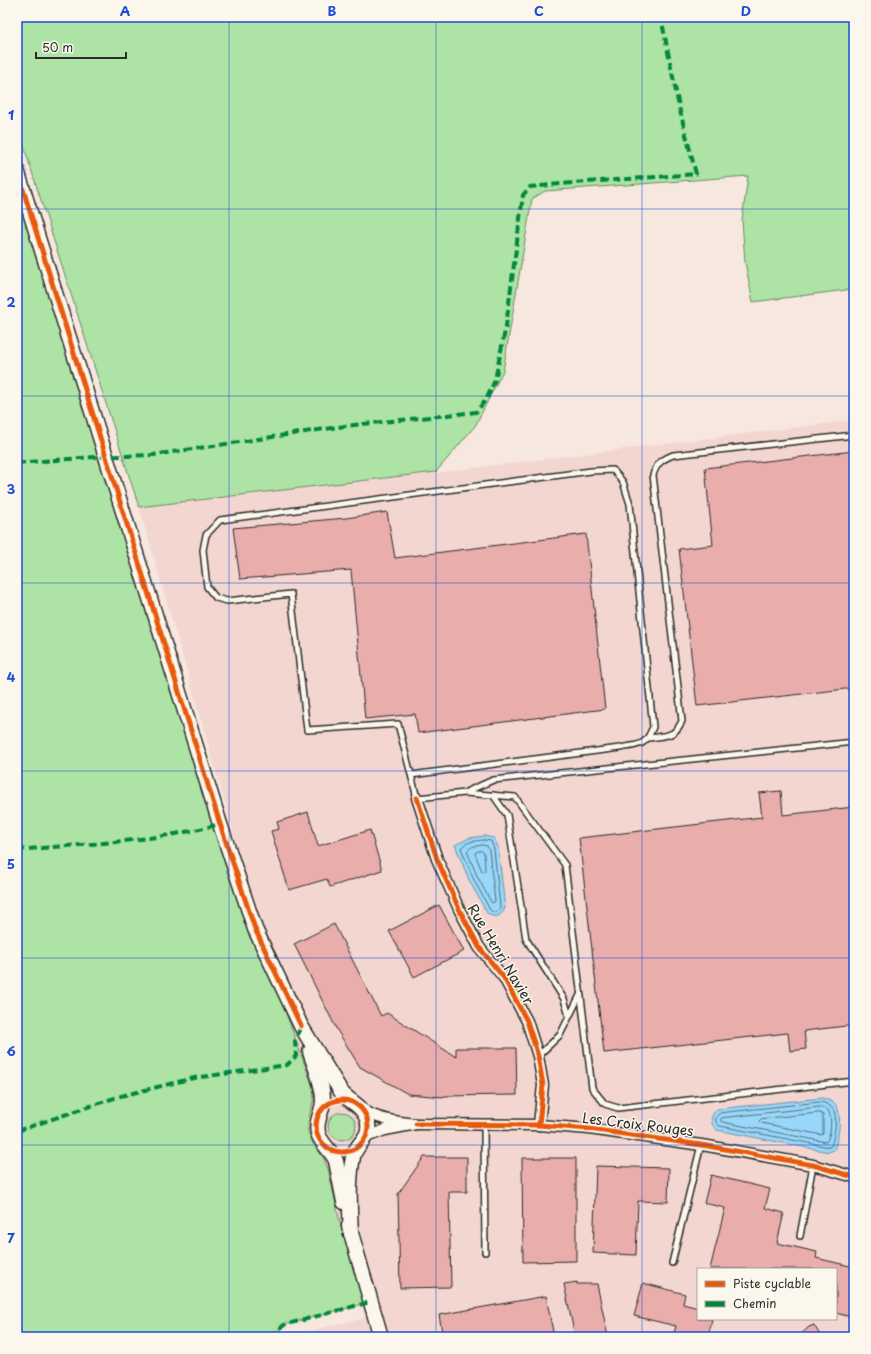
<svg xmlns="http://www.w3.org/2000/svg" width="871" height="1354" viewBox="0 0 871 1354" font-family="'Playpen Sans',sans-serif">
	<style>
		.built { fill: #f3d6d0; fill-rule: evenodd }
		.green { fill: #ade3a5; stroke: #6c8768 }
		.water { fill: #98d7f9; stroke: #6c92a7 }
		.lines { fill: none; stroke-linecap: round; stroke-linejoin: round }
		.shore { stroke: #57707d; stroke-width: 1 }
		.building { fill: #e9adac; stroke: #2b2b2b }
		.lane-casing { stroke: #2b2b2b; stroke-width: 8 }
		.street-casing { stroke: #2b2b2b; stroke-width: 13 }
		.secondary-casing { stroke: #2b2b2b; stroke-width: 17 }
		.lane { stroke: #fbf7ec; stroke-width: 5 }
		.street { stroke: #fbf7ec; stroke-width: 10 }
		.secondary { stroke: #fbf7ec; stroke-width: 14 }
		.quiet { stroke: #00873e; stroke-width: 4; stroke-dasharray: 8 4; stroke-linecap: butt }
		.cycleway-casing { stroke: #fbf7ec; stroke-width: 8 }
		.cycleway { stroke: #e8590c; stroke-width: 5 }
		.grid { fill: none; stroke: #1d4ed8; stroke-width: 1; stroke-opacity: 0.55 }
		.labels { text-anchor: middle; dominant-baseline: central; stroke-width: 3; stroke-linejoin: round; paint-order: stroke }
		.street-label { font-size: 14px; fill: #2b2b2b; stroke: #fbf7ec }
		.neatline { fill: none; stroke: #1d4ed8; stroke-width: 1.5 }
		.grid-label { font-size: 13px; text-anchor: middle; font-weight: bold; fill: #1d4ed8 }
	</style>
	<rect width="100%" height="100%" fill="#f7e8df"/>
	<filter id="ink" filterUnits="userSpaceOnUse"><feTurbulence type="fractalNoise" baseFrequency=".025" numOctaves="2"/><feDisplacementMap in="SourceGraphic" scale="8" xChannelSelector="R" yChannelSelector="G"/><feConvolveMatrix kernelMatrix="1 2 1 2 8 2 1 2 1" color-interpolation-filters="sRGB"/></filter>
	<g filter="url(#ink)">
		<!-- built -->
		<path class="built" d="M854 420V1337H282L365 1318 226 806 139 507 442 472ZM698 1269H836V1319H698Z"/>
		<!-- green -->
		<g class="green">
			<path d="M17 17H854V289L753 302 745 262 742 220 748 176 545 191 532 199 503 371 475 426 436 472 139 507 17 125Z"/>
			<path d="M17 170 255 929 313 1087 314 1098 308 1122V1132L311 1140 324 1159 328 1169 341 1227 370 1302 284 1325 271 1337H17Z"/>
			<circle cx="342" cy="1126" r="14"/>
		</g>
		<!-- water -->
		<g class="water">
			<path d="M484 836 494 838 498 847 505 908C501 917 495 919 487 913L469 880 455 845 469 838Z"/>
			<path d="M822 1098C826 1099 831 1101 834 1103 844 1112 838 1139 834 1150L829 1152 717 1130C709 1123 710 1116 717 1109Z"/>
		</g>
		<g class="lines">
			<!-- shore -->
			<g class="shore">
				<path d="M484 840 491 841 494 849 500 907C499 913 495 914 490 910L473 878 461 848C466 841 475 841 484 840Z"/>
				<path d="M483 845 487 846 489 850 495 901 493 903 491 902 477 876 467 851 472 847Z"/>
				<path d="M482 851 484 853 485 870 484 872 482 871 475 854 476 852Z"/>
				<path d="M821 1102C825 1103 830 1105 832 1108 839 1116 834 1137 831 1146L829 1147 720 1126C714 1123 714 1117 720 1113Z"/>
				<path d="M821 1107C824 1108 828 1109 829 1112 832 1120 831 1136 826 1142L722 1122 720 1120 722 1118Z"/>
				<path d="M820 1113 823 1115V1133L822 1135 761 1123 759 1121 761 1119Z"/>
			</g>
		</g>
		<!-- building -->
		<g class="building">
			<path d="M854 451V688L697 706 679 549 713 545 705 468Z"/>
			<path d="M387 512 395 558 586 534 605 709 418 733 415 714 365 719 351 570 240 579 233 528 346 518Z"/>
			<path d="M781 791 783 815 854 807V1025L804 1031 806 1049 790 1051 788 1033 604 1053 579 838 762 817 759 793Z"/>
			<path d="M308 812 318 846 370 830 382 870 330 887 327 879 289 890 271 831 279 829 277 822Z"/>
			<path d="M439 905 464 951 414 977 389 931Z"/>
			<path d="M334 924 381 1016 387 1013 456 1057V1048H516L517 1095 443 1096V1097L408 1094 360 1067 337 1030 294 944Z"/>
			<path d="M424 1157H467V1192H449L451 1287 400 1288 398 1194Z"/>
			<path d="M522 1158H576V1261L523 1262Z"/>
			<path d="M596 1166 669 1168 668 1202 638 1201 636 1255 593 1253Z"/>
			<path d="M711 1175 770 1189 765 1208 784 1213 777 1243 817 1252 816 1258 854 1267V1318L836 1313V1269H710L725 1208 704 1203Z"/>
			<path d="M577 1282V1284H597L608 1337H575L564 1284Z"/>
			<path d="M643 1283 685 1294 683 1304 698 1308V1319H712L708 1337H673L676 1326 634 1316Z"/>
			<path d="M546 1296 554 1337H443L439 1315Z"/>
			<path d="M814 1325 821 1337H798L809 1327Z"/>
		</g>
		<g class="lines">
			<defs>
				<g id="lane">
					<path d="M649 738C666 735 674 738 682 721L653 475C657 463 661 460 673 455L854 435"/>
					<path d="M411 775 620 748C640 744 645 747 653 727L630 504 623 482 613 470 591 471 220 520 206 535 203 550 207 587 216 598 227 601 291 594 307 730 398 724 417 798 465 793 515 797 565 865 592 1088 605 1104 618 1108 854 1081"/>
					<path d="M466 792 493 780 854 742"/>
					<path d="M493 795 507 815 526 939 564 999 569 1016"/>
					<path d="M538 1056 560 1035 580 995"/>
					<path d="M484 1124 485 1252"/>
					<path d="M800 1236 813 1165"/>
					<path d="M672 1263 701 1145"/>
				</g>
				<g id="street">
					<path d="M417 798 437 859 459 909 479 947 504 978 527 1021 538 1056 543 1085 539 1125"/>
					<path d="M362 1109C377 1120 398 1122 416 1124L385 1130 366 1137"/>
					<path d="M416 1124 539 1125 589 1129 708 1146 813 1165 854 1177"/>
				</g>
				<g id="secondary">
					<path d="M17 170 220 824 255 929 301 1026 342 1093C350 1102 363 1106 367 1119 373 1138 356 1142 353 1157 348 1181 350 1210 351 1234"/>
					<path d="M310 1052C315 1067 323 1084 323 1100 323 1112 315 1121 318 1133 321 1144 332 1151 336 1161L344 1202"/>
					<path d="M349 1226 381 1337"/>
				</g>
			</defs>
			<!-- lane casing -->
			<use href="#lane" class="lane-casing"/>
			<!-- street casing -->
			<use href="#street" class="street-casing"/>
			<!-- secondary casing -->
			<use href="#secondary" class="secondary-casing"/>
			<!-- lane -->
			<use href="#lane" class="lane"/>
			<!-- street -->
			<use href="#street" class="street"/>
			<!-- secondary -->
			<use href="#secondary" class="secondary"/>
			<!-- quiet -->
			<g class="quiet">
				<path d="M17 463 94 457 153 455 345 426 476 412 487 398 495 380 506 326 523 195 530 187 560 184 696 174 679 107 661 17"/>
				<path d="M17 850C85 844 154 842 220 824"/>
				<path d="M17 1131 117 1097 194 1078 287 1065 296 1056 295 1041 301 1026"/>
				<path d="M271 1337 284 1325 370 1302"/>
			</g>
			<defs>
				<g id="cycleway">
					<path d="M17 170 220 824 255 929 301 1026"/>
					<path d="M417 798 437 859 459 909 479 947 504 978 527 1021 538 1056 543 1085 539 1125"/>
					<circle cx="342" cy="1126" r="26"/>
					<path d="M416 1124 539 1125 589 1129 708 1146 813 1165 854 1177"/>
				</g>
			</defs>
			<!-- cycleway casing -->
			<use href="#cycleway" class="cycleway-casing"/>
			<!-- cycleway -->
			<use href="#cycleway" class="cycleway"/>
		</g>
	</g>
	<!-- grid -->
	<path class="grid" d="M229 17V1337M436 17V1337M642 17V1337M17 209H854M17 396H854M17 583H854M17 771H854M17 958H854M17 1145H854"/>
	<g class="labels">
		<!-- street labels -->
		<g class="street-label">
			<text transform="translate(501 954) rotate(59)">Rue Henri Navier</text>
			<text transform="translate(638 1124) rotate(7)">Les Croix Rouges</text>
		</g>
	</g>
	<!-- margin -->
	<rect width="871" height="1354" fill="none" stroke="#fbf7ec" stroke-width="44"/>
	<!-- legend -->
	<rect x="697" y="1268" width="140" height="52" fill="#fbf7ec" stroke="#a8a59f"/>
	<rect x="705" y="1281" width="20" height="6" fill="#e8590c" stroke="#a8a59f"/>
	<text x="733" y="1288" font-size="12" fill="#2b2b2b">Piste cyclable</text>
	<rect x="705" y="1301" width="20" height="6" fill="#00873e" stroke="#a8a59f"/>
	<text x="733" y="1308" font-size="12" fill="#2b2b2b">Chemin</text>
	<!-- scale -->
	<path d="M36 52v6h90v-6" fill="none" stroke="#2b2b2b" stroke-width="2"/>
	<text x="42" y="52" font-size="12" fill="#2b2b2b" stroke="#fbf7ec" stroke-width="3" paint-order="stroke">50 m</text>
	<rect x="22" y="22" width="827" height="1310" class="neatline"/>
	<g class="grid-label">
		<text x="125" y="16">A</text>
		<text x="332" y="16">B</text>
		<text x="539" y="16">C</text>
		<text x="746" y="16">D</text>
		<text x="11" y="120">1</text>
		<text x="11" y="307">2</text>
		<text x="11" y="494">3</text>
		<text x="11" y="682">4</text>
		<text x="11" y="869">5</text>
		<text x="11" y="1056">6</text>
		<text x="11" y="1243">7</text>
	</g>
</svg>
